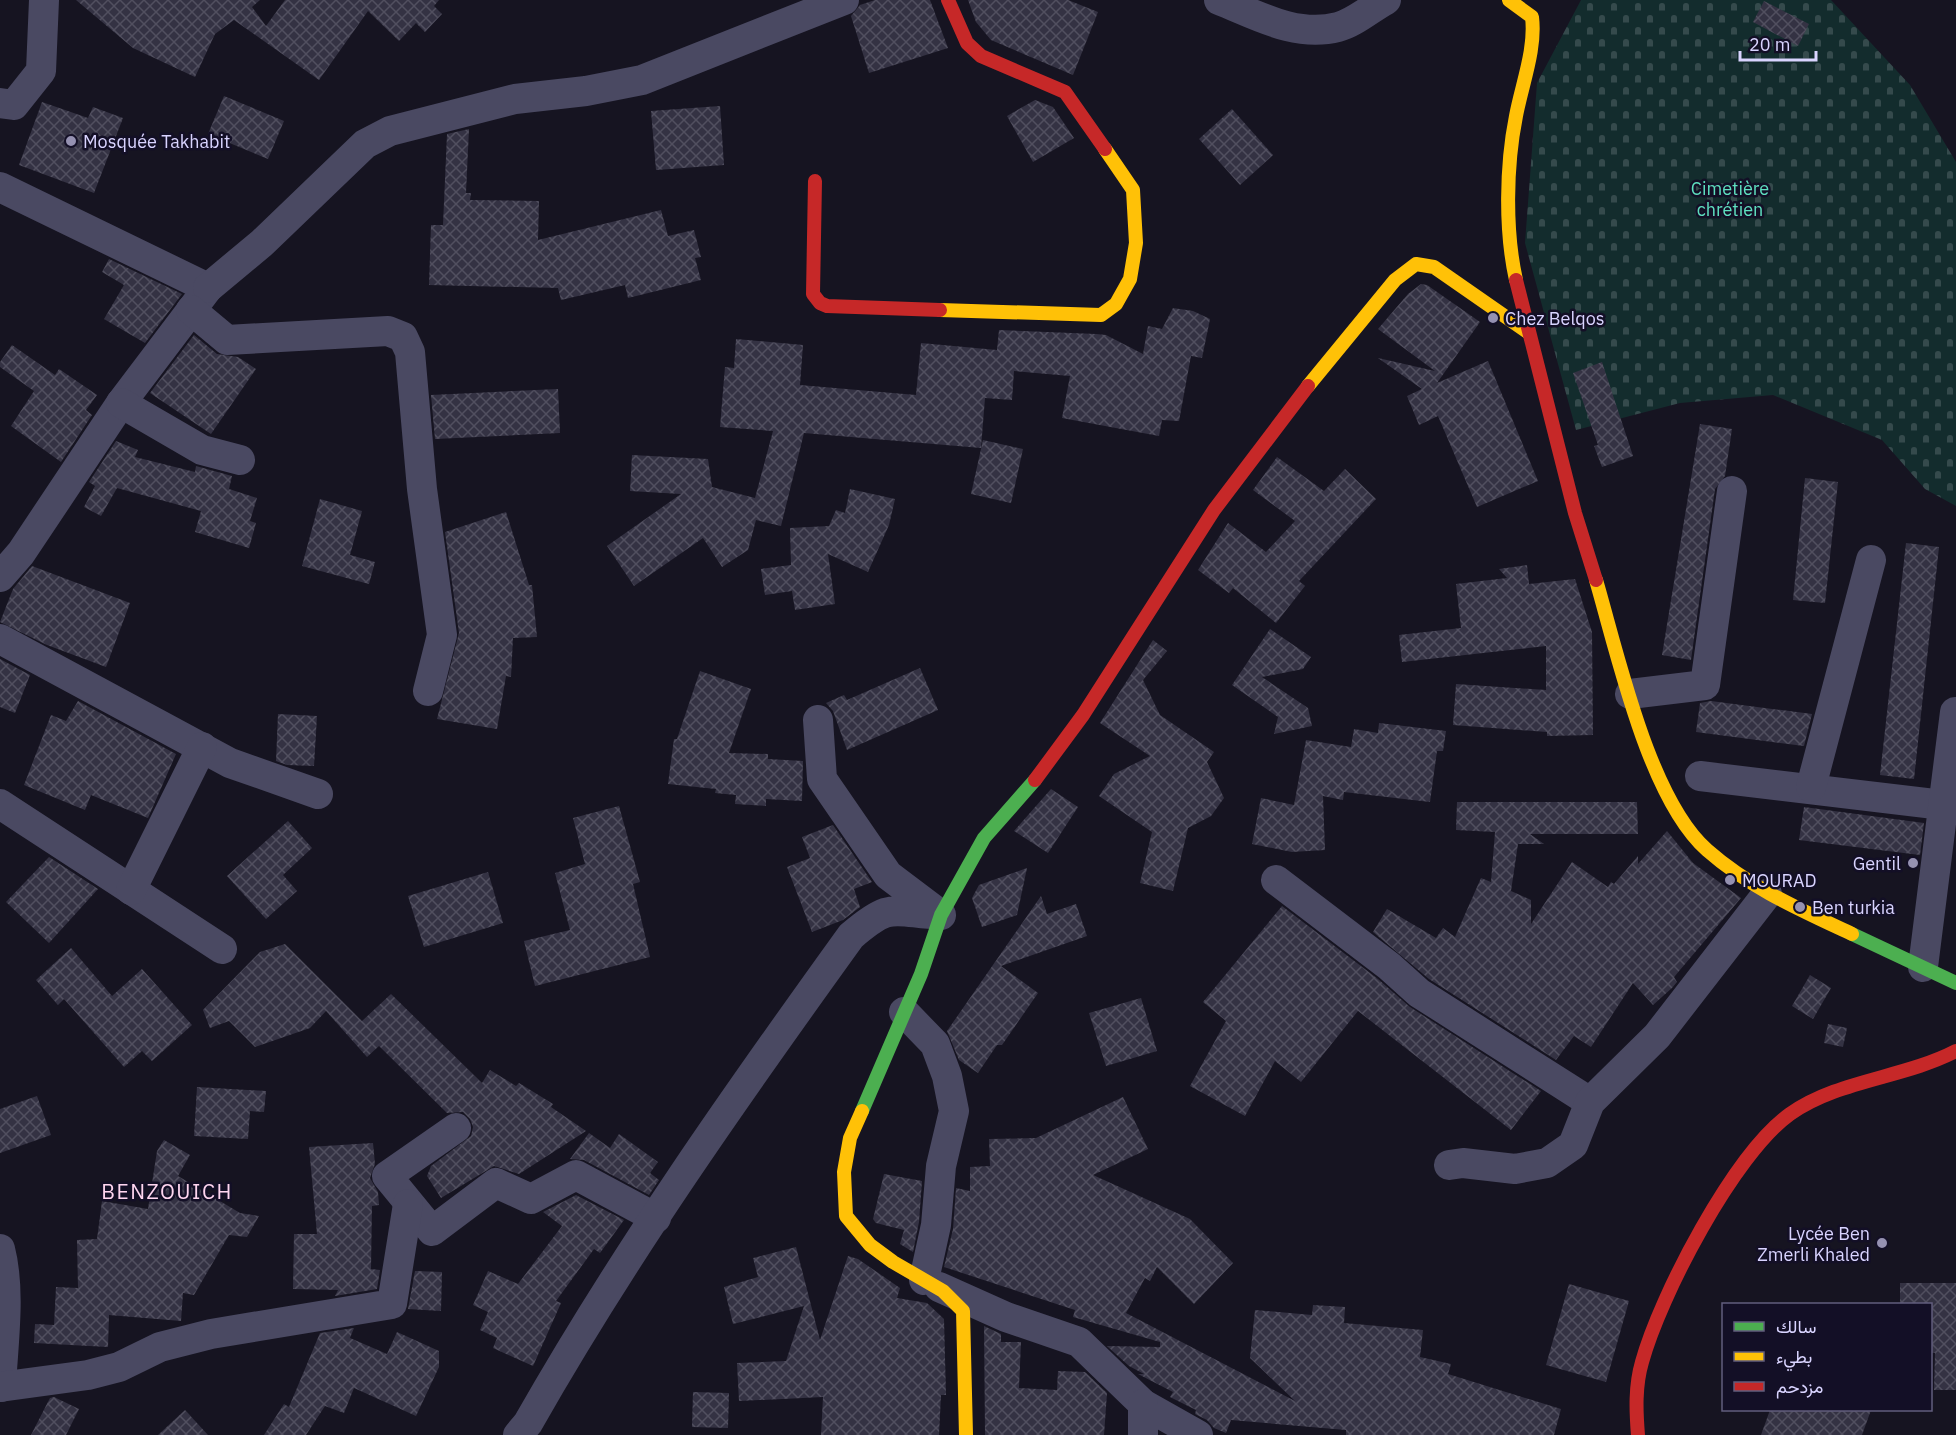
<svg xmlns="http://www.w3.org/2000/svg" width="1956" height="1435" viewBox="0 0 1956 1435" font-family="'IBM Plex Sans',Vazirmatn,sans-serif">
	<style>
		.cemetery { fill: url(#cemetery-stones) }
		.building { fill: url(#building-cross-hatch) }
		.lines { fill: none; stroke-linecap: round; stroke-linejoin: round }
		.street { stroke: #4a4962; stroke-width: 30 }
		.fast { stroke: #4caf50; stroke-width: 14 }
		.slow { stroke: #ffc107; stroke-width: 14 }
		.jam { stroke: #c62828; stroke-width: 14 }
		.poi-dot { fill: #9591b1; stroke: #130f26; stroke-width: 2 }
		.labels { text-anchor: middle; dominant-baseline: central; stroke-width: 5; stroke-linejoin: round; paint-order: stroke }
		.poi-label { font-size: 18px; fill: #d9d4ff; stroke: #130f26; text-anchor: start }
		.park-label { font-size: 18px; fill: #5fe0c0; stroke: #130f26 }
		.quarter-label { font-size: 21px; letter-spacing: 1.5px; fill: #ffd6f0; stroke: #130f26 }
	</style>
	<defs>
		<pattern id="cemetery-stones" width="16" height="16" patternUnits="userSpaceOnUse" patternTransform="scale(1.5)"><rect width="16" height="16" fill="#132c2d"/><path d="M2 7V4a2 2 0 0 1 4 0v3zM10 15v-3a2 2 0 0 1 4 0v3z" fill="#354a4c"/></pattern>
		<pattern id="building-cross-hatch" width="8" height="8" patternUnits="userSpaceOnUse" patternTransform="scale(1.5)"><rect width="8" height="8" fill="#343243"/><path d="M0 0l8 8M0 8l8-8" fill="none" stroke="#514f5f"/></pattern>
	</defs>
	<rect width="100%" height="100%" fill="#161421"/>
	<!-- cemetery -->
	<path class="cemetery" d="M1581 0H1831L1910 85 1956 162V506L1925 489 1882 440 1773 395 1680 403 1576 430 1525 243 1537 83Z"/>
	<!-- building -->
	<g class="building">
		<path d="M76 0H260L252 7 266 26 285 0H439L434 6 442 14 425 32 416 23 399 41 368 11 319 80 234 20 215 34 195 77 133 48Z"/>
		<path d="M875 0H930L948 48 869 73 851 16 860 5Z"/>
		<path d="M968 0H1068L1098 12 1073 75 991 40 976 22Z"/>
		<path d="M1764 1 1809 24 1798 46 1753 22Z"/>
		<path d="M224 96 284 121 268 159 208 134Z"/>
		<path d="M1035 100 1053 107 1074 138 1033 162 1007 116Z"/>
		<path d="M42 102 88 118 93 107 123 118 94 193 19 165Z"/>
		<path d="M720 106 724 165 656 170 651 111Z"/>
		<path d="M1232 109 1273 155 1240 185 1199 139Z"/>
		<path d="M469 129 466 193H471L470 200 539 201 538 240 661 210 668 236 694 230 701 257 695 258 701 280 628 298 625 285 561 300 558 288 429 285 431 225H443L447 134Z"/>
		<path d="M109 259 182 294 145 343 104 319 124 285 102 272Z"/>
		<path d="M1421 284 1427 285 1480 322 1437 383 1488 361 1538 481 1477 507 1438 416 1419 425 1407 396 1422 389 1378 358 1435 371 1378 329 1408 294Z"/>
		<path d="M1173 308 1193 311 1210 319 1202 358 1191 356 1179 421 1162 420 1159 436 1062 418 1070 376 1014 371 1012 400 985 398 981 448 804 433 781 526 756 520 748 550 722 567 703 538 634 586 607 546 681 494 630 491 632 455 708 459 712 487 755 498 773 431 720 427 725 367 734 368 736 339 803 345 800 385 916 395 921 343 997 350 999 330 1096 334 1106 335 1143 354 1148 326 1162 329Z"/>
		<path d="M194 335 217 354 238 357 256 369 211 434 150 393Z"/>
		<path d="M12 345 55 375 59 369 97 395 86 410 92 415 61 462 11 426 34 391 0 367V362Z"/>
		<path d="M1602 362 1633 456 1602 467 1594 446 1598 445 1573 373Z"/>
		<path d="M558 389 560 433 435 439 431 395Z"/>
		<path d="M1700 424 1732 429 1725 476 1715 489 1691 660 1662 655Z"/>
		<path d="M983 440 1023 449 1011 503 971 494Z"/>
		<path d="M116 441 138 450 135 457 195 472 196 466 232 476 229 489 257 498 250 521 256 523 249 548 195 532 201 511 117 488 101 516 84 507 95 486 89 482Z"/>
		<path d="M1277 457 1324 491 1345 469 1376 499 1299 581 1305 586 1276 623 1233 588 1229 593 1198 570 1228 523 1266 552 1295 521 1253 490Z"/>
		<path d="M1805 478 1838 482 1825 603 1793 600Z"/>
		<path d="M850 489 895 499 889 525 868 572 828 554 835 604 795 610 792 591 765 595 761 569 791 565 790 528 829 526 836 510 845 513Z"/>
		<path d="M320 499 362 511 350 555 375 562 369 584 302 566Z"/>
		<path d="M506 512 529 585H532L537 637 513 638 511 677 506 676 497 729 437 719 459 633 445 532Z"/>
		<path d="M1906 543 1939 547 1914 779 1880 775Z"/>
		<path d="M1527 565 1529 584 1575 579 1592 632 1593 735 1547 736V732L1453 725 1456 684 1546 690V646L1402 662 1399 635 1461 628 1456 584 1507 578 1499 569Z"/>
		<path d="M32 566 130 603 106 667 47 645 0 622 13 589Z"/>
		<path d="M1270 629 1311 657 1303 669 1262 677 1308 708 1312 726 1274 734 1278 717 1232 685Z"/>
		<path d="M1153 640 1167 651 1143 680 1160 715 1214 752 1207 762 1224 798 1211 816 1188 828 1173 891 1140 883 1152 832 1099 796 1114 774 1150 756 1100 723Z"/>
		<path d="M0 659 30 675 15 713 0 707Z"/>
		<path d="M920 668 938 710 847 750 833 711 826 703 844 695 847 700Z"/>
		<path d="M700 671 751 689 729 753 768 754V759L803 761 802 801 766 799V806L735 804 736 795 715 793 716 789 668 784 674 739H677Z"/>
		<path d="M78 701 176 754 148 818 91 795 85 810 24 785 51 715 66 721Z"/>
		<path d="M1711 701 1812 714 1804 746 1696 732 1700 703Z"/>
		<path d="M278 714 317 716 314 766 287 765 276 761Z"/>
		<path d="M1379 723 1446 731 1443 751H1437L1430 802 1344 792 1343 800 1323 796 1325 850 1292 852 1252 844 1261 798 1294 805 1306 740 1351 747 1354 729 1378 733Z"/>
		<path d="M1051 789 1078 807 1048 853 1014 831Z"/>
		<path d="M1457 802H1637L1638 834H1530L1544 844H1518L1511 891 1531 900V924L1572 862 1608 887 1611 882 1614 884 1638 856V864L1667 831 1693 863 1741 898 1674 977 1677 982 1672 988 1653 1005 1633 983 1591 1047 1574 1036 1556 1060 1429 979 1373 932 1387 909 1436 938 1443 928 1455 937 1481 878 1491 882 1495 832 1456 830Z"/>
		<path d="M619 806 640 882 633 884 650 957 535 986 524 941 570 930 555 873 585 864 573 818Z"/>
		<path d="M1804 807 1924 823 1920 855 1799 840Z"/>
		<path d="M288 821 312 848 283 875 297 891 266 919 227 876Z"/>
		<path d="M833 825 872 882 854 889 860 907 843 920 812 932 787 867 810 858 802 837Z"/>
		<path d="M49 857 98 889 49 943 6 902Z"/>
		<path d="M1027 868 1017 915 982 927 972 898 979 885Z"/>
		<path d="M488 872 503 923 424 947 408 896Z"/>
		<path d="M1041 896 1047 914 1076 904 1087 936 1001 966 1038 993 1002 1045H997L978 1073 959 1060 947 1031Z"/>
		<path d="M1282 906 1378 979 1410 1007 1541 1091 1511 1130 1358 1011 1301 1082 1275 1061 1245 1116 1190 1086 1226 1021 1203 1002Z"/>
		<path d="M285 944 362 1021 391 994 482 1083 490 1070 516 1086 519 1083 553 1104 551 1107 586 1131 519 1174 494 1166 441 1198 427 1176 431 1166 471 1136 473 1127 470 1119 463 1112 447 1113 379 1046 367 1057 326 1011 310 1028 255 1047 229 1021 210 1028 203 1010 260 952Z"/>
		<path d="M71 948 112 996 142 969 192 1025 152 1061 142 1051 124 1067 64 999 58 1005 36 980Z"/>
		<path d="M1810 975 1831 988 1813 1019 1792 1006Z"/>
		<path d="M1141 998 1157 1051 1106 1066 1089 1013Z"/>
		<path d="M1828 1024 1847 1028 1843 1047 1824 1043Z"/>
		<path d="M197 1087 266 1091 264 1112 250 1111 248 1139 194 1136Z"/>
		<path d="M37 1096 51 1135 0 1153V1109Z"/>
		<path d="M1123 1097 1148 1149 1093 1175 1190 1219 1233 1263 1194 1304 1157 1267 1150 1281 1145 1278 1126 1313 1295 1401 1250 1358 1255 1310 1312 1315 1313 1305 1345 1307 1344 1323 1423 1330 1420 1357 1451 1364 1448 1374 1561 1409 1554 1435H1346V1430L1231 1420 1226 1433 1214 1428 1207 1420 1195 1414 1196 1410 1170 1397 1173 1392 1138 1374H1144L1129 1366 1107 1346 1160 1347V1342L1073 1317 1075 1310 944 1267 953 1229 956 1188 970 1191V1167L990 1166 989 1139 1036 1138Z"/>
		<path d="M589 1133 610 1148 619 1134 658 1162 650 1173 659 1180 649 1195 584 1160 570 1159Z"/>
		<path d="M164 1140 190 1155 178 1176 240 1213 259 1216 247 1237 229 1235 194 1295 183 1293 181 1321 109 1315 108 1347 34 1343 35 1324 54 1325 56 1287 78 1288 77 1240 97 1239 102 1201 148 1209 157 1151Z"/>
		<path d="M373 1143 375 1164 370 1178 378 1192 379 1205 372 1206 371 1269 380 1270 377 1289 335 1296 338 1290 293 1289 294 1234H317L309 1147Z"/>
		<path d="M884 1174 922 1181 919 1222 913 1252 900 1244 904 1230 876 1223 873 1219Z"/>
		<path d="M576 1195 624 1220 600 1253 594 1249 556 1301 561 1303 533 1366 493 1348 497 1338 480 1330 488 1312 473 1305 488 1271 518 1284 562 1226 543 1212Z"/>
		<path d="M796 1247 820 1340 848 1256 858 1259 900 1288 897 1298 927 1303 944 1319 946 1395H941L939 1435H821L823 1397 739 1401 737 1363 786 1361 804 1306 733 1324 724 1287 758 1277 753 1258Z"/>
		<path d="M415 1271 442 1272 441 1311 408 1309Z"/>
		<path d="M1900 1283H1956V1390H1934L1935 1353H1930V1305H1900Z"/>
		<path d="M1569 1284 1629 1301 1606 1382 1546 1365Z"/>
		<path d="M984 1326 1001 1334V1342H1021L1019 1388 1057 1390 1058 1371 1085 1372 1107 1393 1104 1435H985Z"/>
		<path d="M354 1328 350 1338 387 1354 397 1332 439 1351V1367L416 1416 354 1388 344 1413 325 1406 306 1435H264L284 1404 289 1407 320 1333Z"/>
		<path d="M693 1392 729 1393 728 1428 692 1427Z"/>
		<path d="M54 1397 79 1409 66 1435H31L50 1398Z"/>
		<path d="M185 1410 208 1435H158Z"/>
		<path d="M1770 1410H1871L1862 1435H1761Z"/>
	</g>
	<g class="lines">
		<!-- street -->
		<g class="street">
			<path d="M1219 0C1257 15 1296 38 1338 27 1354 23 1371 8 1386 0"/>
			<path d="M0 103 14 105 41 71 44 0"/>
			<path d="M0 187 208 288 121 403 21 553 0 577"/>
			<path d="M208 288 262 243 365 144 390 131 515 99 586 91 642 80 844 0"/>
			<path d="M191 310 227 340 388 331 403 337 410 352 422 489 442 635 428 691"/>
			<path d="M121 403 202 450 240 460"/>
			<path d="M0 639 230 763 318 794"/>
			<path d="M1630 694 1705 685 1732 491"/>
			<path d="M1700 776 1943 805"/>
			<path d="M1811 787 1871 560"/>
			<path d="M0 804 222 949"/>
			<path d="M1276 880 1389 966 1419 993 1590 1102"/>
			<path d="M131 890 202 747"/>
			<path d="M1923 967 1955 712"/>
			<path d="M904 1012 935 1044 947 1076 954 1111 941 1166 936 1225 924 1280"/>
			<path d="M456 1128 387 1176 432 1231 496 1183 531 1199 576 1175 656 1218"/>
			<path d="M1449 1165 1463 1163 1515 1169 1547 1163 1573 1145 1590 1102 1657 1036 1767 894"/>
			<path d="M0 1249C11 1292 3 1343 1 1387"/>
			<path d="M939 1287 1006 1317 1079 1342 1143 1404 1198 1435"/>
			<path d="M0 1387 88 1375 119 1367 160 1347 211 1334 392 1304 408 1204"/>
			<path d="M518 1435 528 1423C624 1254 737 1094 851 936 892 901 891 912 941 915L888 875 822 779 818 720"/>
			<path d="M1143 1435V1404"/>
		</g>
		<!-- fast -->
		<g class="fast">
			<path d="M1852 934 1956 983"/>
			<path d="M862 1111 921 974 941 915 984 838 1035 780"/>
		</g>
		<!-- slow -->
		<g class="slow">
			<path d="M1509 0 1532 17C1536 49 1522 84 1516 116 1506 166 1505 231 1516 280"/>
			<path d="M940 310 1101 315 1116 304 1130 279 1136 243 1133 190 1105 149"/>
			<path d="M1308 386 1395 280 1416 264 1434 267 1529 333"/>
			<path d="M1596 580C1618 655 1649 799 1707 850 1750 888 1801 910 1852 934"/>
			<path d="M862 1111 850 1138 844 1172 846 1216 870 1245 893 1262 943 1291 963 1311 966 1435"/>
		</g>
		<!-- jam -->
		<g class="jam">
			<path d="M948 0 967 43 981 56 1065 92 1105 149"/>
			<path d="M815 181 813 294 820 303 827 306 940 310"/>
			<path d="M1516 280 1575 513 1596 580"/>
			<path d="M1035 780 1083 715 1214 510 1308 386"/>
			<path d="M1638 1435C1636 1411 1635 1386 1642 1362 1660 1296 1734 1154 1790 1114 1838 1080 1904 1078 1956 1051"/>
		</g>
	</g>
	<!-- markers -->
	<g class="poi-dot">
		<circle cx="71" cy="141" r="6"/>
		<circle cx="1493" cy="318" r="6"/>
		<circle cx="1913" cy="863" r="6"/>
		<circle cx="1730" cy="880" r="6"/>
		<circle cx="1800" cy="907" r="6"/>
		<circle cx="1882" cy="1243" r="6"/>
	</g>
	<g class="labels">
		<!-- poi labels -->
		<g class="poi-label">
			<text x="83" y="141">Mosquée Takhabit</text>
			<text x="1505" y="318">Chez Belqos</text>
			<text x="1901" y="863" text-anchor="end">Gentil</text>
			<text x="1742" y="880">MOURAD</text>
			<text x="1812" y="907">Ben turkia</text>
			<text x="1870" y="1233" text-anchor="end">Lycée Ben<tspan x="1870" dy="21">Zmerli Khaled</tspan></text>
		</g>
		<!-- park labels -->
		<g class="park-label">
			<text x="1730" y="188">Cimetière<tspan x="1730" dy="21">chrétien</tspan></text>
		</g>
		<!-- quarter labels -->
		<g class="quarter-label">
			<text x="167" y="1191">BENZOUICH</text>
		</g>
	</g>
	<!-- legend -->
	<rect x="1722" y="1303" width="210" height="108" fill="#130f26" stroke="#625e7d" stroke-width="1.5"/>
	<rect x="1734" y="1322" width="30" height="9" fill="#4caf50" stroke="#625e7d" stroke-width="1.5"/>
	<text x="1776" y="1333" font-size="18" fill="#d9d4ff">سالك</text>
	<rect x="1734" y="1352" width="30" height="9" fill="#ffc107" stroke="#625e7d" stroke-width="1.5"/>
	<text x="1776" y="1363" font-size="18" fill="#d9d4ff">بطيء</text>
	<rect x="1734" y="1382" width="30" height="9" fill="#c62828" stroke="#625e7d" stroke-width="1.5"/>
	<text x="1776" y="1393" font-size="18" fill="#d9d4ff">مزدحم</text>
	<!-- scale -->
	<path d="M1740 51v9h76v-9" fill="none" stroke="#d9d4ff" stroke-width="3"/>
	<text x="1749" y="51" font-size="18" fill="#d9d4ff" stroke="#130f26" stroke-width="4.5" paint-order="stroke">20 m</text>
</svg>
